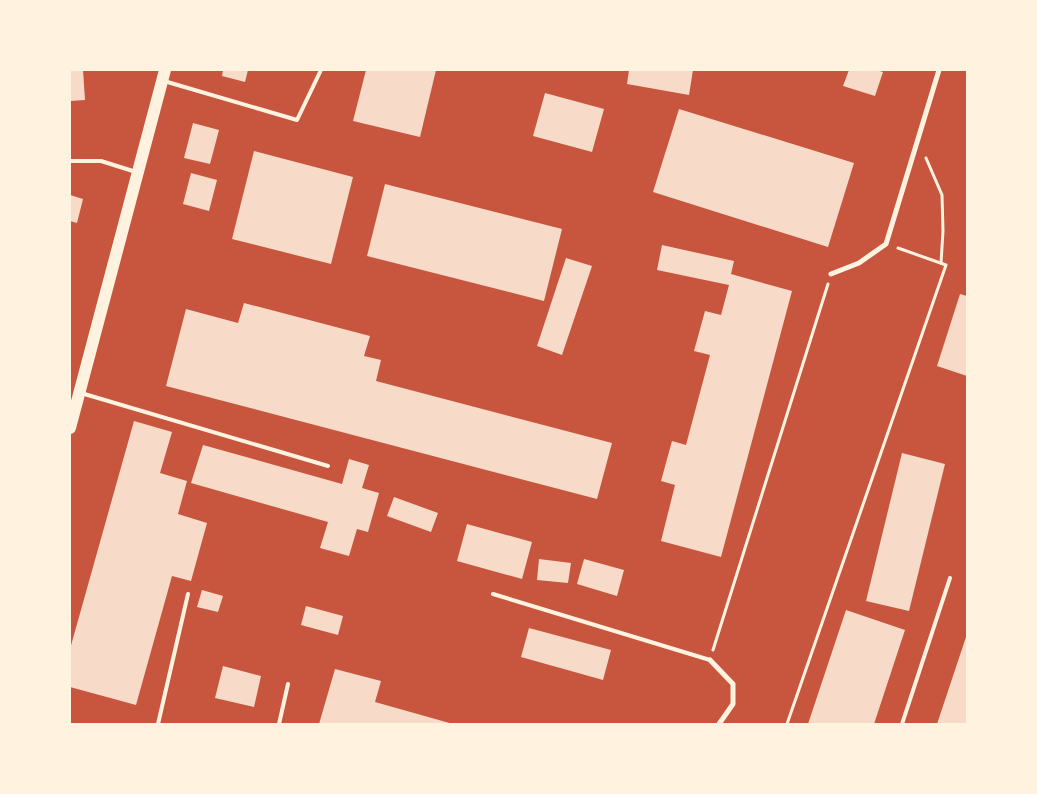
<svg xmlns="http://www.w3.org/2000/svg" width="1037" height="794" viewBox="0 0 1037 794" font-family="Inter,sans-serif">
	<style>
		.building { fill: #f7dbc8 }
		.lines { fill: none; stroke-linecap: round; stroke-linejoin: round }
		.path { stroke: #fff3e0; stroke-width: 3 }
		.service { stroke: #fff3e0; stroke-width: 4 }
		.minor { stroke: #fff3e0; stroke-width: 5 }
		.primary { stroke: #fff3e0; stroke-width: 12 }
	</style>
	<rect width="100%" height="100%" fill="#c8553d"/>
	<!-- building -->
	<g class="building">
		<path d="M70 70H83L85 100 70 101Z"/>
		<path d="M223 70H248L245 82 222 76Z"/>
		<path d="M366 70H436L420 137 353 121Z"/>
		<path d="M629 70H693L689 95 627 84Z"/>
		<path d="M849 70H876L883 72 875 96 843 86Z"/>
		<path d="M545 93 604 109 592 152 533 136Z"/>
		<path d="M679 109 854 163 828 247 653 192Z"/>
		<path d="M193 123 219 130 210 164 184 158Z"/>
		<path d="M254 151 353 177 331 264 232 239Z"/>
		<path d="M191 173 217 180 209 211 183 204Z"/>
		<path d="M385 184 562 229 544 301 367 256Z"/>
		<path d="M70 195 83 199 77 223 70 221Z"/>
		<path d="M662 245 734 261 731 274 792 291 721 557 661 541 675 485 661 481 672 441 686 445 710 355 694 351 705 311 721 315 729 285 657 270Z"/>
		<path d="M566 258 592 266 562 355 537 346Z"/>
		<path d="M960 294 967 296V376L937 366Z"/>
		<path d="M244 303 370 336 364 356 381 360 376 381 612 443 597 499 166 386 186 309 238 323Z"/>
		<path d="M134 421 172 432 160 473 187 481 178 514 207 523 191 581 172 576 136 705 70 687V649Z"/>
		<path d="M203 445 342 484 349 459 369 465 362 488 379 493 368 532 357 529 349 556 320 548 328 522 191 483Z"/>
		<path d="M902 453 945 464 909 611 866 601Z"/>
		<path d="M394 497 438 513 431 532 387 516Z"/>
		<path d="M467 524 532 542 522 579 457 561Z"/>
		<path d="M539 559 571 563 568 583 537 580Z"/>
		<path d="M584 559 624 570 617 596 577 584Z"/>
		<path d="M202 590 223 596 218 612 197 607Z"/>
		<path d="M306 606 343 616 338 635 301 625Z"/>
		<path d="M846 610 905 630 874 724H808Z"/>
		<path d="M529 628 611 650 603 680 521 657Z"/>
		<path d="M967 634V724H937Z"/>
		<path d="M223 666 261 676 254 707 215 698Z"/>
		<path d="M335 669 381 681 375 702 453 724H319Z"/>
	</g>
	<g class="lines">
		<!-- path -->
		<g class="path">
			<path d="M926 158 942 195 943 231 941 263"/>
			<path d="M713 650 828 284"/>
			<path d="M787 724 946 265 898 248"/>
		</g>
		<!-- service -->
		<g class="service">
			<path d="M164 81 297 120 321 70"/>
			<path d="M70 161H101L136 172"/>
			<path d="M81 393 328 466"/>
			<path d="M493 594 710 660"/>
			<path d="M158 724 188 594"/>
			<path d="M279 724 288 684"/>
			<path d="M902 724 950 578"/>
		</g>
		<!-- minor -->
		<g class="minor">
			<path d="M831 274 859 263 886 244 939 70"/>
			<path d="M710 660 733 684V704L719 724"/>
		</g>
		<!-- primary -->
		<path class="primary" d="M70 428 165 70"/>
	</g>
	<!-- border -->
	<rect width="1037" height="794" fill="none" stroke="#fff3e0" stroke-width="142"/>
</svg>
